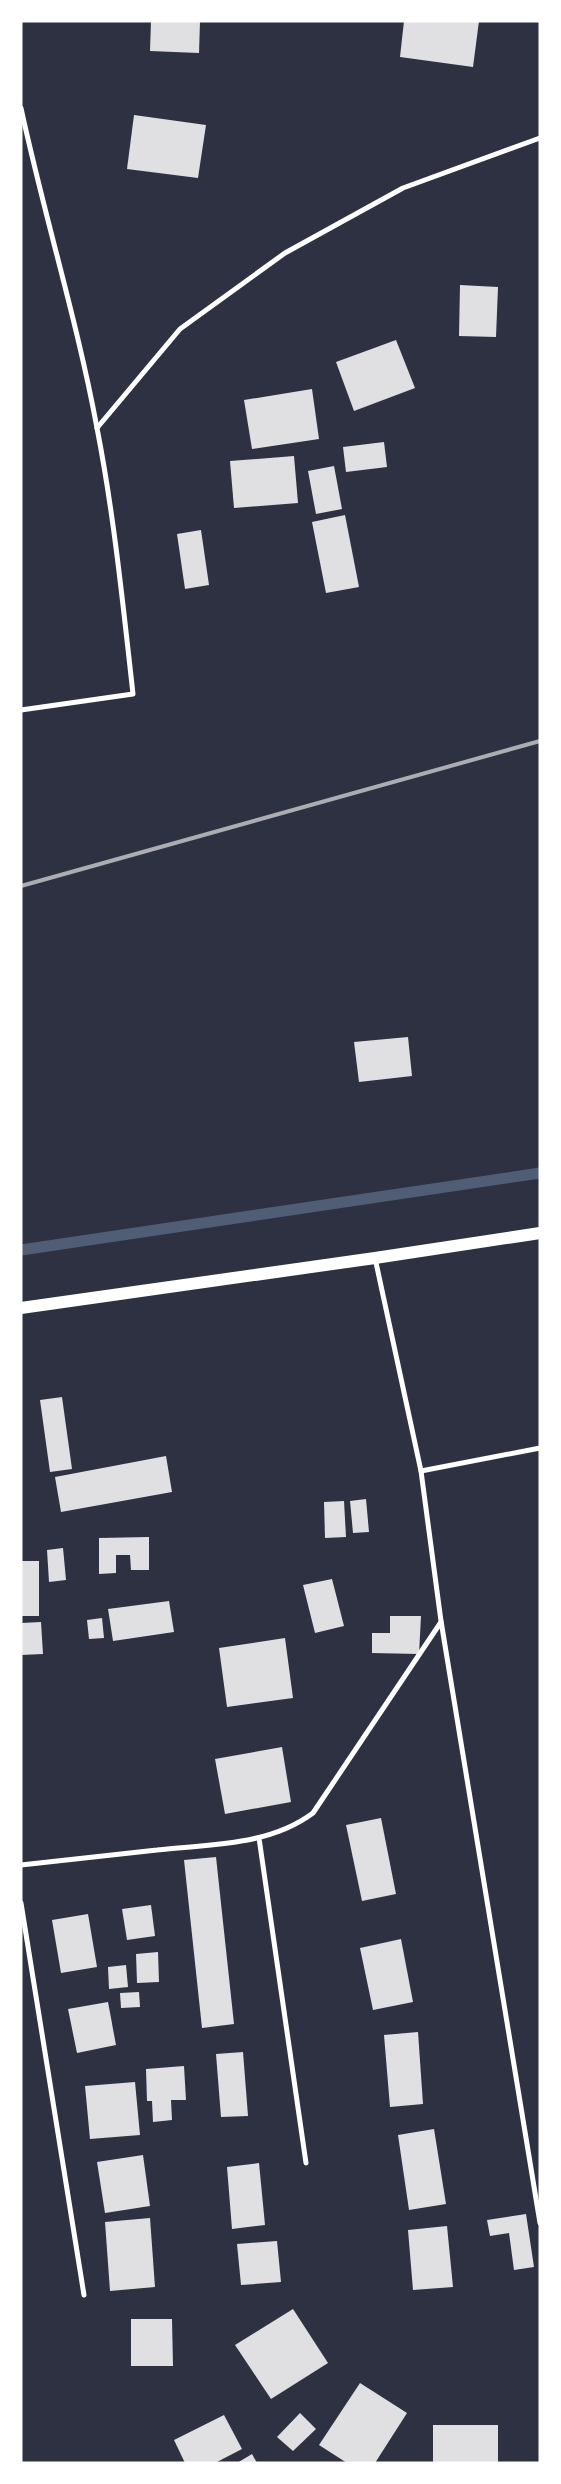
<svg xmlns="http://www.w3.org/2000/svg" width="561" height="2484" viewBox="0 0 561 2484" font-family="'IBM Plex Sans',sans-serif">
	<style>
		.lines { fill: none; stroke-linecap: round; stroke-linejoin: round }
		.stream { stroke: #4f5d75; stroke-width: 11 }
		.building { fill: #e0e0e3 }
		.minor { stroke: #fff; stroke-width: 5 }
		.primary { stroke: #fff; stroke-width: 12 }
		.rail { stroke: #abadb3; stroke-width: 4 }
	</style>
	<rect width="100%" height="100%" fill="#2d3142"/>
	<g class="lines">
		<!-- stream -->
		<path class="stream" d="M21 1250 540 1173"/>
	</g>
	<!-- building -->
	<g class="building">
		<path d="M151 21H200L199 53 150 51Z"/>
		<path d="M404 21H479L473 67 400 57Z"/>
		<path d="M134 115 206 125 198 178 127 169Z"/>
		<path d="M460 285 498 287 496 337 459 336Z"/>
		<path d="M396 340 415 388 354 411 336 362Z"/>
		<path d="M312 389 319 439 252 449 244 400Z"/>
		<path d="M384 442 387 467 346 472 343 447Z"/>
		<path d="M294 456 298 503 234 508 230 461Z"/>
		<path d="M334 466 342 509 316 514 308 471Z"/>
		<path d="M345 515 359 587 326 593 312 522Z"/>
		<path d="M201 530 209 585 185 589 177 534Z"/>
		<path d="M408 1037 412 1076 359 1082 354 1042Z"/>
		<path d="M62 1397 72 1469 50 1472 40 1400Z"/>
		<path d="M166 1456 172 1492 61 1512 55 1477Z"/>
		<path d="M366 1499 369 1532 353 1533 350 1501Z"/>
		<path d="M344 1501 346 1537 325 1538 324 1502Z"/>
		<path d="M149 1537V1570H131L130 1555H116V1573L99 1574V1538Z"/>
		<path d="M63 1548 66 1580 49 1582 47 1550Z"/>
		<rect x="21" y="1561" width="18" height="55"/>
		<path d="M332 1579 344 1626 315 1633 303 1585Z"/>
		<path d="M169 1601 174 1632 113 1641 108 1609Z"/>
		<path d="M390 1616H421L419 1654 372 1653V1633H390Z"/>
		<path d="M102 1618 104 1638 89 1639 87 1620Z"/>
		<path d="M41 1622 43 1654 21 1655V1623Z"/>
		<path d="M285 1638 293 1698 227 1707 219 1648Z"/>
		<path d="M282 1747 291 1802 225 1814 215 1759Z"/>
		<path d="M381 1818 396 1894 362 1901 346 1825Z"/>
		<path d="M216 1857 234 2024 202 2028 184 1860Z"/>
		<path d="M151 1905 155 1936 127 1940 122 1909Z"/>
		<path d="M88 1914 97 1967 61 1973 52 1920Z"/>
		<path d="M401 1939 413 2002 373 2010 360 1948Z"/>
		<path d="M158 1952 159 1982 137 1983 136 1954Z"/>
		<path d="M126 1965 128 1987 109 1989 108 1967Z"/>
		<path d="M139 1992 140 2007 121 2008 120 1993Z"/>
		<path d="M108 2002 116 2045 77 2053 68 2009Z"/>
		<path d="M418 2032 423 2104 390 2107 384 2035Z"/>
		<path d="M243 2052 248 2116 221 2117 216 2054Z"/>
		<path d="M184 2066 186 2100H171L172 2120 153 2122 152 2101H147L146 2069Z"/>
		<path d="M135 2082 140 2135 90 2139 85 2086Z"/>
		<path d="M434 2129 446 2204 409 2210 398 2135Z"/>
		<path d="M143 2155 150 2206 105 2213 97 2162Z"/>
		<path d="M259 2163 265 2225 232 2229 227 2167Z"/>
		<path d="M526 2214 534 2267 514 2270 509 2233 490 2236 487 2220Z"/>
		<path d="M150 2218 155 2287 110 2291 105 2222Z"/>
		<path d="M447 2226 453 2287 413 2290 408 2230Z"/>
		<path d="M277 2241 281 2282 241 2285 237 2244Z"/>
		<path d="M293 2309 328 2363 271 2399 235 2345Z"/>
		<path d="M131 2319H172L173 2366H131Z"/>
		<path d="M360 2383 407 2413 375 2463H347L319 2445Z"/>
		<path d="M300 2413 316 2429 293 2451 277 2437Z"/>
		<path d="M224 2415 242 2449 215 2463H185L174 2440Z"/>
		<rect x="433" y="2425" width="65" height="38"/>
		<path d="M252 2454 257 2463H237Z"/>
	</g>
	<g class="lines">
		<!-- minor -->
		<g class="minor">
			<path d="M21 108C44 215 77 320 97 428 114 515 123 605 133 694L21 710"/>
			<path d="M97 428 180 329 285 253 403 188 540 138"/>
			<path d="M375 1258 421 1471 441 1621 540 2223"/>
			<path d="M421 1471 540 1448"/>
			<path d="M259 1838 306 2163"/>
			<path d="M21 1865C67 1860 112 1855 157 1850 210 1844 269 1846 313 1813L441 1622"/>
			<path d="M21 1903 84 2295"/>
		</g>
		<!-- primary -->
		<path class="primary" d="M21 1308 375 1258 540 1233"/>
		<!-- rail -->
		<path class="rail" d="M21 886 540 741"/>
	</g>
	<!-- border -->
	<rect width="561" height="2484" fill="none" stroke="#ffffff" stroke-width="45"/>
</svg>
